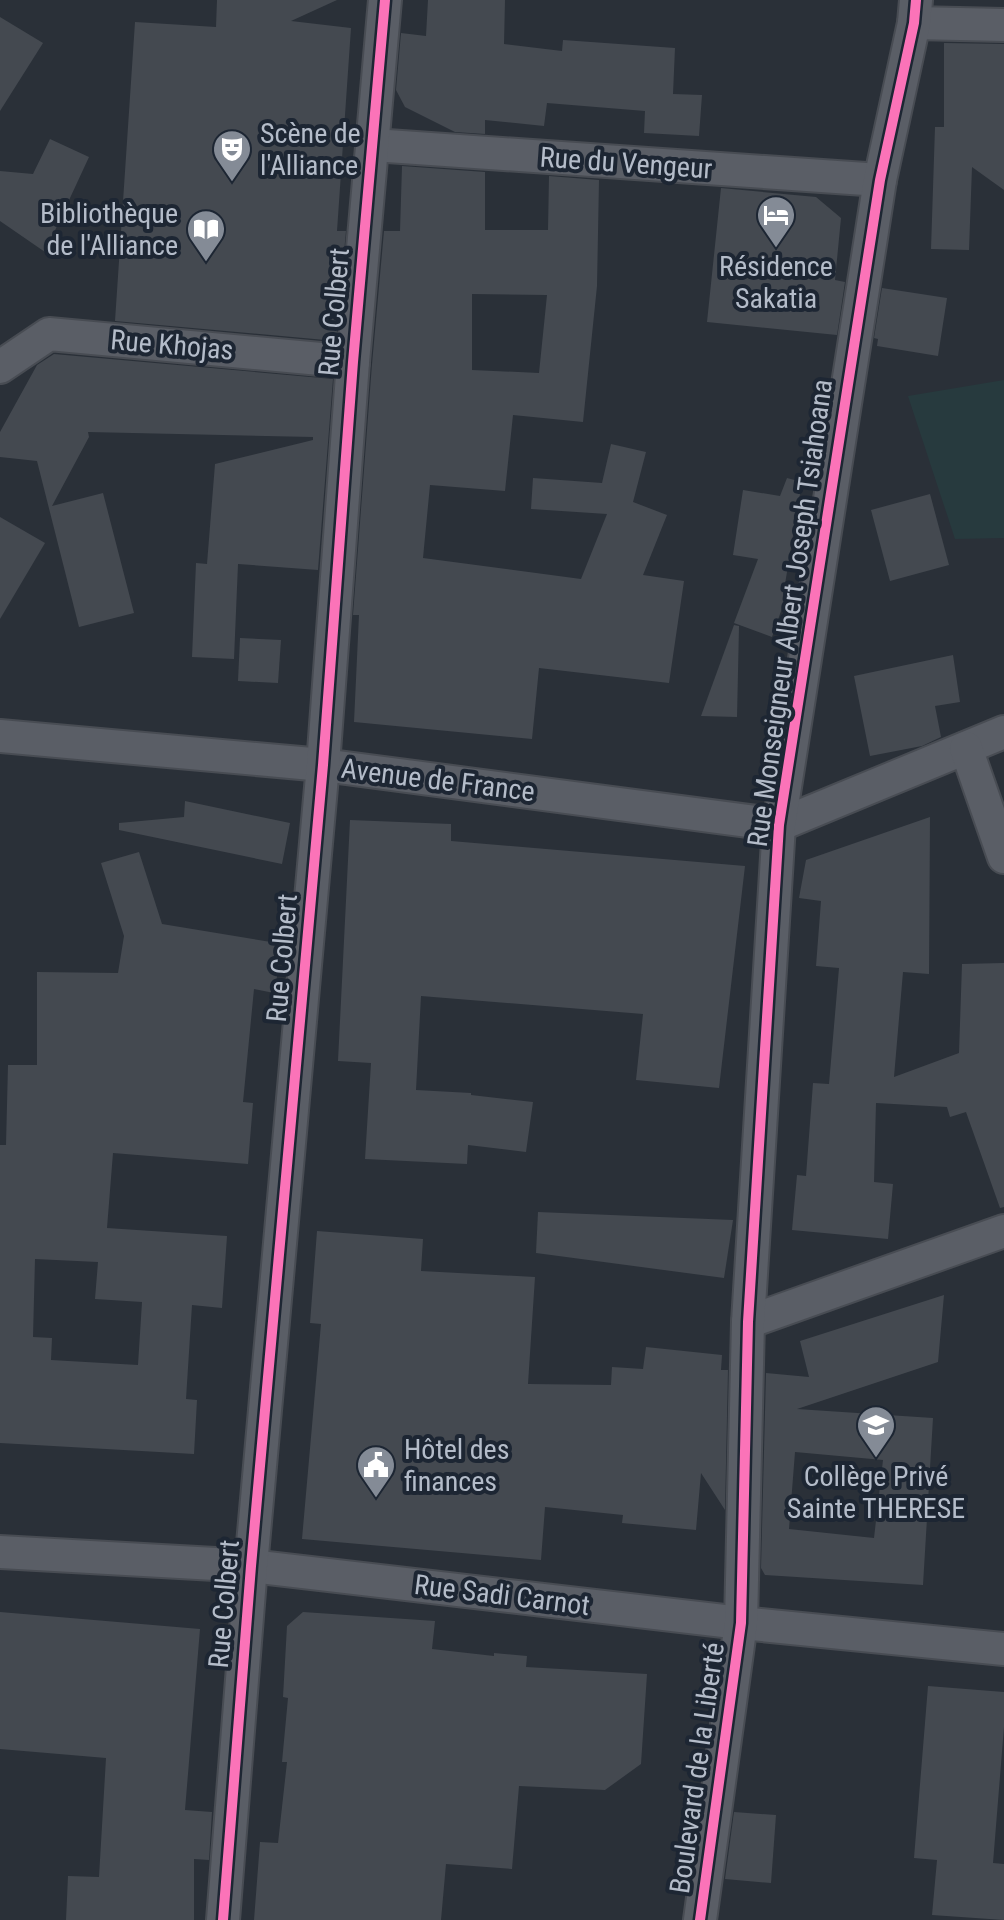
<svg xmlns="http://www.w3.org/2000/svg" width="1004" height="1920" viewBox="0 0 1004 1920" font-family="'Roboto Condensed',sans-serif">
	<style>
		.green { fill: #273a3e }
		.building { fill: #444950; fill-rule: evenodd }
		.lines { fill: none; stroke-linecap: round; stroke-linejoin: round }
		.street-casing { stroke: #484c53; stroke-width: 36 }
		.street { stroke: #5a5e66; stroke-width: 32 }
		.cycleway-casing { stroke: #1d2633; stroke-width: 15 }
		.cycleway { stroke: #fb73b8; stroke-width: 10 }
		.labels { text-anchor: middle; dominant-baseline: central; stroke-width: 8; stroke-linejoin: round; paint-order: stroke }
		.poi-label { font-size: 28px; fill: #b4bcc9; stroke: #1d2633; text-anchor: start }
		.street-label { font-size: 28px; fill: #b4bcc9; stroke: #1d2633 }
	</style>
	<rect width="100%" height="100%" fill="#2a3038"/>
	<!-- green -->
	<path class="green" d="M1004 380V538L955 539 908 396Z"/>
	<!-- building -->
	<g class="building">
		<path d="M217 0H337L291 21 351 28 337 231H346L336 341 115 321 135 22 216 27Z"/>
		<path d="M428 0H505L504 44 562 51 563 40 675 48 673 94 702 95 699 136 644 133 645 111 547 103 544 126 485 120V134L455 132 405 107 396 90 401 33 426 36Z"/>
		<path d="M0 17 43 43 0 111Z"/>
		<path d="M944 43 1004 44V190L972 167 969 250 931 249 935 127H944Z"/>
		<path d="M50 139 89 157 45 252 0 221V171L33 174Z"/>
		<path d="M402 166 485 172V230H548L549 176 599 180 597 286 583 422 513 415 505 491 430 485 423 558 581 579 607 514 531 509 533 478 602 483 611 444 646 452 633 502 667 515 643 575 684 581 669 683 539 668 532 739 354 722 359 615H353L372 364 384 231H400ZM472 294 547 295 539 373 472 370Z"/>
		<path d="M721 188 816 197 841 218 835 280 845 282 837 335 707 322Z"/>
		<path d="M882 288 947 298 938 356 877 346 878 339 874 338Z"/>
		<path d="M54 354 333 379 318 570 238 564 234 659 192 657 196 563 207 564 215 464 313 440V437L88 432 89 437 52 506 103 493 134 613 79 627 37 461 0 457V432L37 365Z"/>
		<path d="M787 478 802 482 784 590 788 591 772 637 734 623 758 559 733 555 743 490 780 496Z"/>
		<path d="M930 494 949 565 890 581 871 510Z"/>
		<path d="M0 517 45 543 0 619Z"/>
		<path d="M734 625 739 626 737 717 701 716Z"/>
		<path d="M240 638 281 640 278 683 238 681Z"/>
		<path d="M953 655 960 702 935 706 941 737 922 746 870 756 854 676Z"/>
		<path d="M185 801 290 823 282 864 119 830V823L184 817Z"/>
		<path d="M930 817 929 974 903 972 894 1077 959 1053 962 964 1004 963V1207L1000 1208 966 1112 950 1117 947 1107 876 1103 874 1182 893 1184 888 1239 792 1230 797 1175 806 1176 813 1083 829 1084 839 968 816 966 821 901 799 898 806 860Z"/>
		<path d="M350 820 451 824V841L745 866 719 1088 636 1080 643 1014 421 996 416 1090 471 1093V1095L533 1102 526 1152 468 1145 467 1164 365 1159 371 1063 338 1061Z"/>
		<path d="M139 852 162 924 283 944 274 993 254 989 243 1102 253 1103 248 1164 113 1153 107 1228 227 1236 222 1308 192 1305 186 1399 197 1400 194 1454 0 1443V1145H6L8 1065H37V972L118 973 124 936 101 863ZM35 1259 98 1262 95 1299 142 1302 138 1365 51 1360 52 1338 33 1337Z"/>
		<path d="M538 1212 733 1220 724 1278 536 1253Z"/>
		<path d="M317 1231 423 1239 421 1271 535 1277 528 1384 611 1385 612 1367 643 1369 646 1347 722 1355 721 1370H728L725 1510 701 1473 696 1530 622 1523 623 1515 545 1507 541 1560 302 1539 321 1324 310 1323Z"/>
		<path d="M944 1295 938 1362 797 1409 933 1418 923 1585 765 1575 761 1568 766 1373 809 1377 800 1341ZM795 1452 883 1460 874 1538 789 1529Z"/>
		<path d="M0 1612 200 1629 185 1810 212 1812 209 1860 194 1859V1920H66L68 1876 99 1877 106 1758 0 1749Z"/>
		<path d="M303 1612 435 1621 432 1649 494 1656V1653L527 1656 526 1667 647 1674 641 1764 605 1790 519 1786 512 1869 446 1864 441 1920H254L260 1842 278 1843 287 1762H282L288 1698 283 1697 287 1626Z"/>
		<path d="M928 1686 1004 1692V1727L993 1863 1004 1864V1920L932 1915 937 1860 914 1858Z"/>
		<path d="M734 1812 776 1815 771 1883 725 1879Z"/>
	</g>
	<g class="lines">
		<defs>
			<g id="street">
				<path d="M914 23 1004 25"/>
				<path d="M373 145 880 180"/>
				<path d="M0 367 49 334 353 362"/>
				<path d="M0 736 323 765 779 825 1004 732"/>
				<path d="M966 748 1004 857"/>
				<path d="M748 1322 1004 1231"/>
				<path d="M0 1552 251 1566 741 1623 1004 1649"/>
				<path d="M223 1920 251 1566 323 765 353 362 385 0"/>
				<path d="M700 1920 741 1623 748 1322 779 825 880 180 914 23 916 0"/>
			</g>
		</defs>
		<!-- street casing -->
		<use href="#street" class="street-casing"/>
		<!-- street -->
		<use href="#street" class="street"/>
		<defs>
			<g id="cycleway">
				<path d="M223 1920 251 1566 323 765 353 362 385 0"/>
				<path d="M700 1920 741 1623 748 1322 779 825 880 180 914 23 916 0"/>
			</g>
		</defs>
		<!-- cycleway casing -->
		<use href="#cycleway" class="cycleway-casing"/>
		<!-- cycleway -->
		<use href="#cycleway" class="cycleway"/>
	</g>
	<!-- icons -->
	<defs>
		<symbol id="theatre-pin" viewBox="-11 -11 22 30"><path d="M0 17L-7.5 6A9.5 9.5 0 1 1 7.5 6Z" fill="#848b96" stroke="#1d2633"/><path d="M-5-5.5Q0-4 5-5.5V0Q5 5 0 6Q-5 5-5 0ZM-3.3-2.5H-1v1.5H-3.3ZM1-2.5H3.3v1.5H1ZM-2.8 1Q0 5.5 2.8 1Z" fill="#fff"/></symbol>
		<symbol id="hotel-pin" viewBox="-11 -11 22 30"><path d="M0 17L-7.5 6A9.5 9.5 0 1 1 7.5 6Z" fill="#848b96" stroke="#1d2633"/><path d="M-6-4.5h1.5V1H6V5H4.5V3h-9V5H-6ZM-4 0a1.8 1.8 0 1 1 3.6 0ZM.5 0V-2.5h3Q6-2.5 6 0Z" fill="#fff"/></symbol>
		<symbol id="library-pin" viewBox="-11 -11 22 30"><path d="M0 17L-7.5 6A9.5 9.5 0 1 1 7.5 6Z" fill="#848b96" stroke="#1d2633"/><path d="M-6-4Q-3-5.5-.7-3.5V5Q-3 3-6 4ZM6-4Q3-5.5 .7-3.5V5Q3 3 6 4Z" fill="#fff"/></symbol>
		<symbol id="school-pin" viewBox="-11 -11 22 30"><path d="M0 17L-7.5 6A9.5 9.5 0 1 1 7.5 6Z" fill="#848b96" stroke="#1d2633"/><path d="M0-5L7-2L0 1L-7-2ZM-4 1L0 2.5L4 1V4Q0 6-4 4Z" fill="#fff"/></symbol>
		<symbol id="civic-pin" viewBox="-11 -11 22 30"><path d="M0 17L-7.5 6A9.5 9.5 0 1 1 7.5 6Z" fill="#848b96" stroke="#1d2633"/><path d="M-.6-6.5H3V-4.5H.6V-3L4-1V1h2V6H-6V1h2V-1L-.6-3ZM-1.2 2.5V6h2.4V2.5Z" fill="#fff"/></symbol>
	</defs>
	<g fill-rule="evenodd">
		<use href="#theatre-pin" x="210" y="127" width="44" height="60"/>
		<use href="#hotel-pin" x="754" y="193" width="44" height="60"/>
		<use href="#library-pin" x="184" y="207" width="44" height="60"/>
		<use href="#school-pin" x="854" y="1403" width="44" height="60"/>
		<use href="#civic-pin" x="354" y="1443" width="44" height="60"/>
	</g>
	<g class="labels">
		<!-- poi labels -->
		<g class="poi-label">
			<text x="260" y="133">Scène de<tspan x="260" dy="32">l'Alliance</tspan></text>
			<text x="178" y="213" text-anchor="end">Bibliothèque<tspan x="178" dy="32">de l'Alliance</tspan></text>
			<text x="776" y="266" text-anchor="middle">Résidence<tspan x="776" dy="32">Sakatia</tspan></text>
			<text x="404" y="1449">Hôtel des<tspan x="404" dy="32">finances</tspan></text>
			<text x="876" y="1476" text-anchor="middle">Collège Privé<tspan x="876" dy="32">Sainte THERESE</tspan></text>
		</g>
		<!-- street labels -->
		<g class="street-label">
			<text transform="translate(626 163) rotate(4)">Rue du Vengeur</text>
			<text transform="translate(334 312) rotate(-85)">Rue Colbert</text>
			<text transform="translate(172 345) rotate(5)">Rue Khojas</text>
			<text transform="translate(790 613) rotate(-82)">Rue Monseigneur Albert Joseph Tsiahoana</text>
			<text transform="translate(438 780) rotate(7)">Avenue de France</text>
			<text transform="translate(282 958) rotate(-85)">Rue Colbert</text>
			<text transform="translate(502 1595) rotate(7)">Rue Sadi Carnot</text>
			<text transform="translate(224 1604) rotate(-85)">Rue Colbert</text>
			<text transform="translate(697 1768) rotate(-82)">Boulevard de la Liberté</text>
		</g>
	</g>
</svg>
